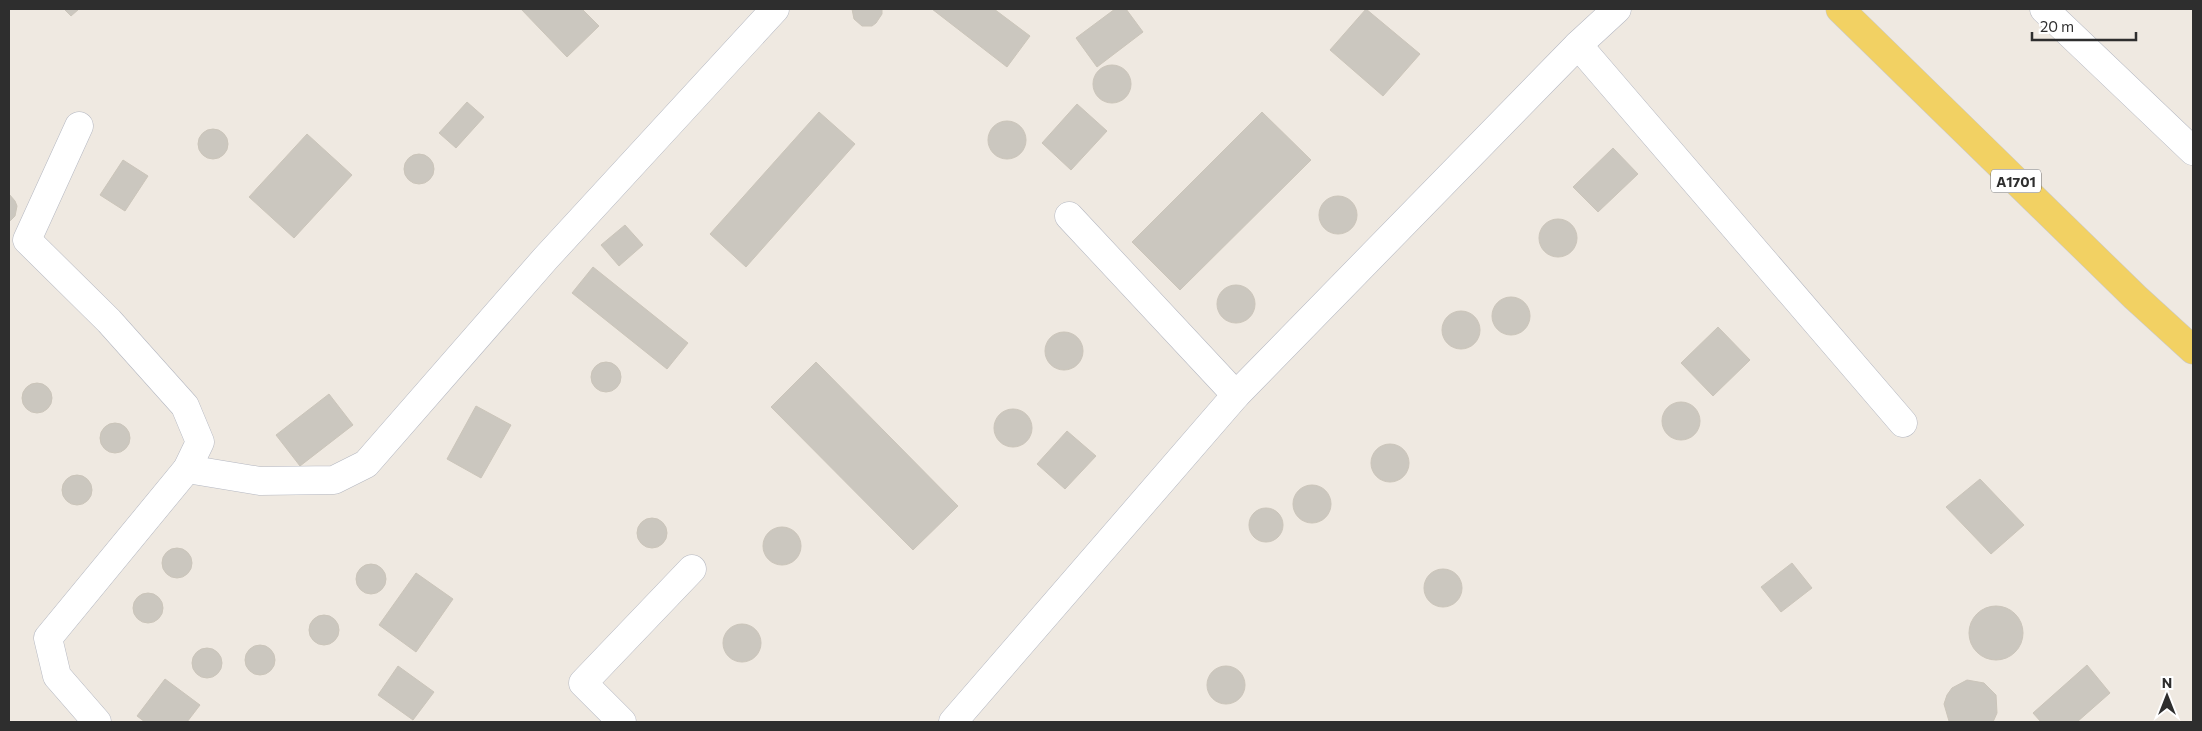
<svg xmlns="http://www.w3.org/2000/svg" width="2202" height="731" viewBox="0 0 2202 731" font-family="Commissioner,sans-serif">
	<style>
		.building { fill: #cbc7bf; stroke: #cbc5ba }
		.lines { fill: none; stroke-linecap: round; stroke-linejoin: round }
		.minor-casing { stroke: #b4b7c1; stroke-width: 29 }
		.major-casing { stroke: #c9c9c9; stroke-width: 29 }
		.minor { stroke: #fff; stroke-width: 28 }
		.major { stroke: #f2d163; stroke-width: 28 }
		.labels { text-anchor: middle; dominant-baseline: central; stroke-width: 4; stroke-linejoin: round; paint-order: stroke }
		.shield { fill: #fff; stroke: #6d6d6d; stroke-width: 1 }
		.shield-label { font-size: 14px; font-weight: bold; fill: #2e2e2e }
	</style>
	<rect width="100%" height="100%" fill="#efe9e1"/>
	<!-- building -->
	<g class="building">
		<path d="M64 9H79L71 16Z"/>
		<path d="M521 9H582L599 26 567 57Z"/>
		<path d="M852 9H882V14L876 23 872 26H862L854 19Z"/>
		<path d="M932 9H994L1030 36 1007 67Z"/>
		<path d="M1115 9H1126L1143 32 1097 67 1076 38Z"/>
		<path d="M1366 9 1420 54 1383 96 1330 50Z"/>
		<circle cx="1112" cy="84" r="19"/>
		<path d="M467 102 484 117 456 148 439 133Z"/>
		<path d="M1077 104 1107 131 1071 170 1042 143Z"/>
		<path d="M819 112 855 144 746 267 710 234Z"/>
		<path d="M1262 112 1311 160 1180 290 1132 242Z"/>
		<circle cx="1007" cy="140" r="19"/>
		<circle cx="213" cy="144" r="15"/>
		<path d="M307 134 352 175 294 238 249 197Z"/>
		<path d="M1613 148 1638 174 1598 212 1573 187Z"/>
		<circle cx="419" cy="169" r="15"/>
		<path d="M123 160 148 176 125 211 100 195Z"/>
		<path d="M9 194 15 201 17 206 15 216 9 222Z"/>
		<circle cx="1338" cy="215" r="19"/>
		<circle cx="1558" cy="238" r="19"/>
		<path d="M625 225 643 245 619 266 601 245Z"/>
		<path d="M593 267 688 343 667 369 572 293Z"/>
		<circle cx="1236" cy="304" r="19"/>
		<circle cx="1511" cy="316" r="19"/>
		<circle cx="1461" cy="330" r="19"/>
		<path d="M1718 327 1750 360 1713 396 1681 363Z"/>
		<circle cx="1064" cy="351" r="19"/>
		<circle cx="606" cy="377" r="15"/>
		<path d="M816 362 958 506 913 550 771 407Z"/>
		<circle cx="37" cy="398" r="15"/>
		<path d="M329 394 353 425 300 466 276 435Z"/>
		<circle cx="1681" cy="421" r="19"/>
		<path d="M476 406 511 425 481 478 447 459Z"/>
		<circle cx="1013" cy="428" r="19"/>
		<circle cx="115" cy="438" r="15"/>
		<path d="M1067 431 1096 456 1065 489 1037 464Z"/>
		<circle cx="1390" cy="463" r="19"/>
		<circle cx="77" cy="490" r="15"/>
		<path d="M1980 479 2024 525 1991 554 1946 507Z"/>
		<circle cx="1312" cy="504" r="19"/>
		<circle cx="1266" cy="525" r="17"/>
		<circle cx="652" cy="533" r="15"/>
		<circle cx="782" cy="546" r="19"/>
		<circle cx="177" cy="563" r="15"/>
		<path d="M1792 563 1812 588 1781 612 1761 587Z"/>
		<circle cx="371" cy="579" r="15"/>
		<circle cx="1443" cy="588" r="19"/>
		<path d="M416 573 453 599 416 652 379 625Z"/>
		<circle cx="148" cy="608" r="15"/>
		<circle cx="1996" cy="633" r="27"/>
		<circle cx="324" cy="630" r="15"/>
		<circle cx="742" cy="643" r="19"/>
		<circle cx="260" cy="660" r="15"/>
		<circle cx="207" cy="663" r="15"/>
		<path d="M2087 665 2110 693 2077 722H2041L2033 713Z"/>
		<path d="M398 666 434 692 413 720 378 695Z"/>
		<circle cx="1226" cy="685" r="19"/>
		<path d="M165 679 200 705 187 722H145L137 716Z"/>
		<path d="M1967 680 1984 683 1996 695 1997 713 1993 722 1949 721 1944 704 1947 695 1952 688Z"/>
	</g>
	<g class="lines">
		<defs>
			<g id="minor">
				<path d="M2044 9 2193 151"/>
				<path d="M1578 45 1903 423"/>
				<path d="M79 126 27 240 109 321 185 406 200 442 187 469 48 638 57 676 97 722"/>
				<path d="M1069 216 1236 395"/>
				<path d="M187 469 260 481 334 480 366 464 545 259 775 9"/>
				<path d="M622 722 583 683 692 569"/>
				<path d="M953 722 1236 395 1578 45 1617 9"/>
			</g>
			<path id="major" d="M1840 9 2135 297 2193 350"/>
		</defs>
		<!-- minor casing -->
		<use href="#minor" class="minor-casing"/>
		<!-- major casing -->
		<use href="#major" class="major-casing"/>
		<!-- minor -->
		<use href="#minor" class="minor"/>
		<!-- major -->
		<use href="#major" class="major"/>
	</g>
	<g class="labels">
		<!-- shield labels -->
		<rect class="shield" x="1991" y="169.5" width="50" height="23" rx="4"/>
		<g class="shield-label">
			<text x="2016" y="181">A1701</text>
		</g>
	</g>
	<!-- border -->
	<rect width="2202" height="731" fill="none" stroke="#2e2e2e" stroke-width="20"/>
	<!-- north arrow -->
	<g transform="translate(2167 696)" stroke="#ffffff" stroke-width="4" paint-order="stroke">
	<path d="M0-4L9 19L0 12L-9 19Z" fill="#2e2e2e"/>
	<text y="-8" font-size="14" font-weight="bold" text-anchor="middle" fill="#2e2e2e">N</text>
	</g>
	<!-- scale -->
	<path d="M2032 32v8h104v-8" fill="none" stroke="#2e2e2e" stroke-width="2.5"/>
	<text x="2040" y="32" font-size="15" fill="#2e2e2e" stroke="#ffffff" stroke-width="4" paint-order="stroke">20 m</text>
</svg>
